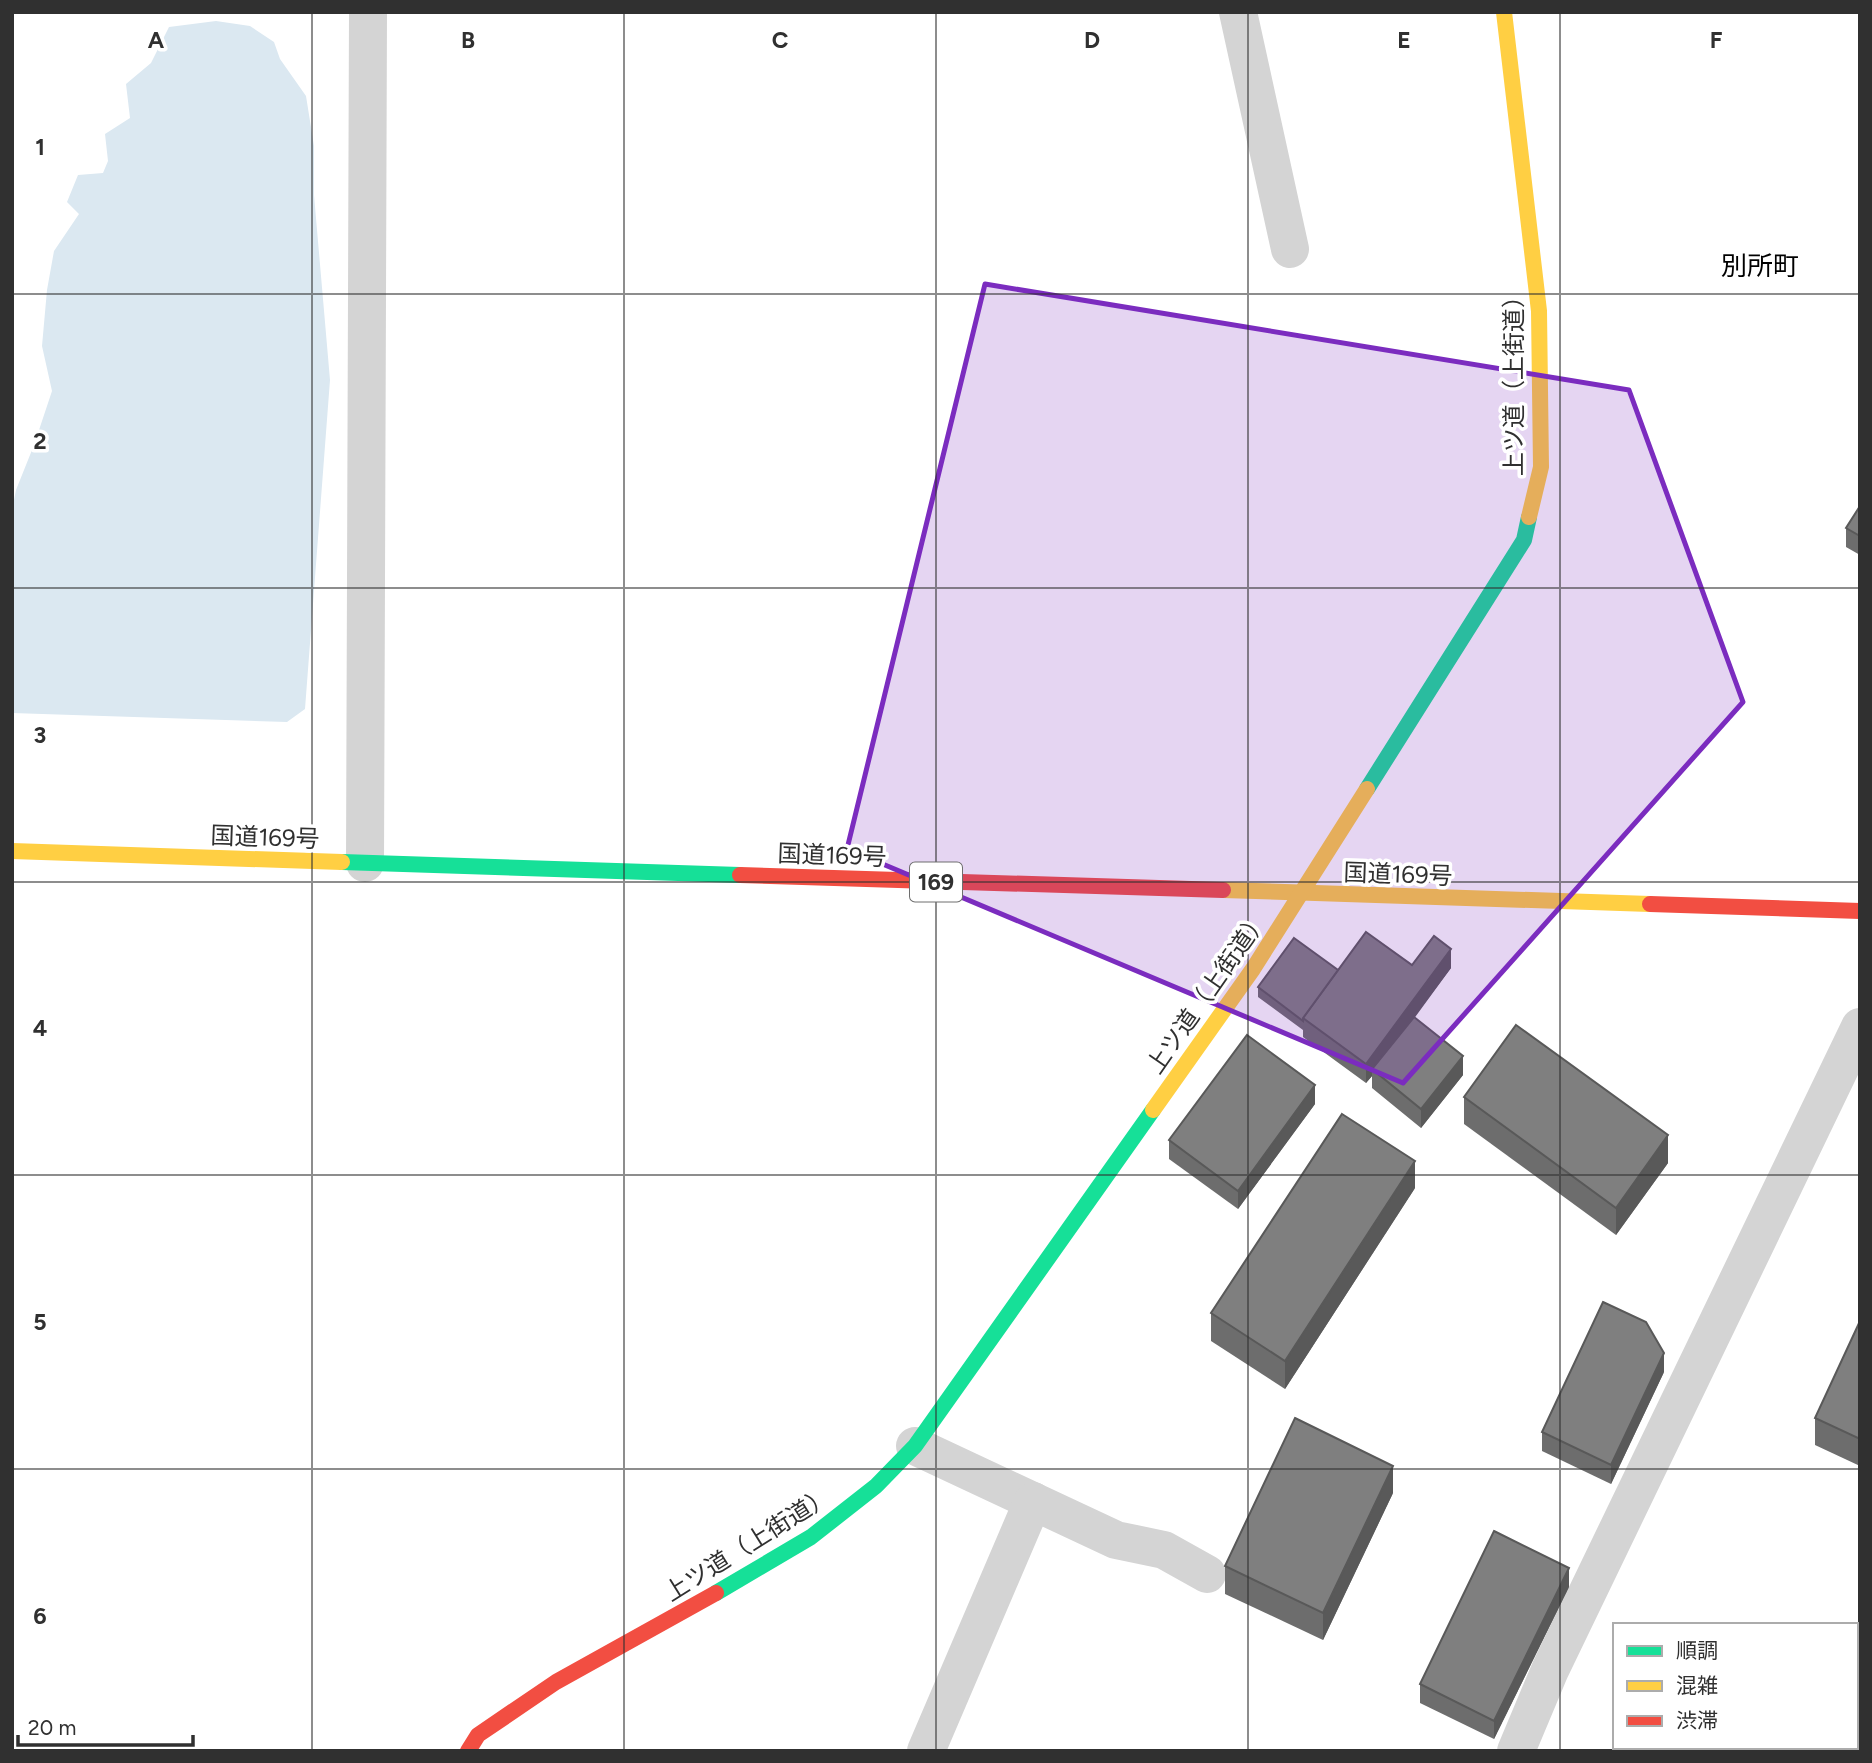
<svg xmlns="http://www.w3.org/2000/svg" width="1872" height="1763" viewBox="0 0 1872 1763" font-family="Figtree,'Noto Sans JP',sans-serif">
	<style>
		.water { fill: #dbe8f1 }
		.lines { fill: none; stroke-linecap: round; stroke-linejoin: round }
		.street { stroke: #d4d4d4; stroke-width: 38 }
		.fast { stroke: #16e098; stroke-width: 16 }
		.slow { stroke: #ffcf43; stroke-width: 16 }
		.jam { stroke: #f24e42; stroke-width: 16 }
		.wall { fill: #6d6d6d }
		.shaded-wall { fill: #595959 }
		.building { fill: #7f7f7f; stroke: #595959; stroke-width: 2 }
		.marked { fill: #7b2cbf; fill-opacity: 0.2; stroke: #7b2cbf; stroke-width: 5; stroke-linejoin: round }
		.grid { fill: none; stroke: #303030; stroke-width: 2; stroke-opacity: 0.55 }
		.labels { text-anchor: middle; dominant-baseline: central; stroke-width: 7; stroke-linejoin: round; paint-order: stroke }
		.shield { fill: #fff; stroke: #6e6e6e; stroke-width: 2 }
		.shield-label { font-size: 23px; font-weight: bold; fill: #303030 }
		.street-label { font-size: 24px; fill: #303030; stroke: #fff }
		.neighbourhood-label { font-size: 26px; fill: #000; stroke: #fff }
		.grid-label { font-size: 23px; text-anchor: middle; font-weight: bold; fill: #303030; stroke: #fff; stroke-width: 7; stroke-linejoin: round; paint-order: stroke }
	</style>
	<rect width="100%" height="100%" fill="#fff"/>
	<!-- water -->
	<path class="water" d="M216 21 250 26 274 42 280 59 306 96 314 146V195L330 380 305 709 287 722 12 713V510L16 490 34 445 52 391 42 346 47 290 54 251 79 214 67 202 78 175 103 173 108 161 105 134 130 118 126 84 151 63 169 27Z"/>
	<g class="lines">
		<!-- street -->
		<g class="street">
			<path d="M1238 12 1290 249"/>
			<path d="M365 863 368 12"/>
			<path d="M915 1446 1116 1540 1164 1550 1207 1574"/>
			<path d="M926 1751 1033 1501"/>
			<path d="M1516 1751 1550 1670 1860 1027"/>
		</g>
		<!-- fast -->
		<g class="fast">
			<path d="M1367 789 1524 540 1529 517"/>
			<path d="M342 862 740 875"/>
			<path d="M716 1593 811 1537 876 1486 915 1446 1153 1110"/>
		</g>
		<!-- slow -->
		<g class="slow">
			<path d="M1504 12 1539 311 1541 467 1529 517"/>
			<path d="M12 851 342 862"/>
			<path d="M1223 890 1650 904"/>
			<path d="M1153 1110 1253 969 1367 789"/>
		</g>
		<!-- jam -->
		<g class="jam">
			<path d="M740 875 1223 890"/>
			<path d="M1650 904 1860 911"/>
			<path d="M468 1751 478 1735 556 1682 716 1593"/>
		</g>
	</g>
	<!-- wall -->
	<g class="wall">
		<path d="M1860 506V555L1846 547V528Z"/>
		<path d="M1412 965 1451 968 1414 1017 1463 1075 1421 1128 1372 1088V1076L1366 1083 1303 1037V1030L1258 997V987L1338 970Z"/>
		<path d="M1464 1097 1668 1163 1616 1235 1464 1124Z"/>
		<path d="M1315 1104 1238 1209 1169 1159V1140Z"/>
		<path d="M1415 1188 1285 1389 1211 1341V1313Z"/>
		<path d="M1860 1321V1466L1815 1445V1418Z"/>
		<path d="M1664 1372 1611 1484 1542 1451V1432Z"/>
		<path d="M1393 1493 1323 1640 1225 1594V1566Z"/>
		<path d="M1569 1587 1494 1739 1420 1703V1684Z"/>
	</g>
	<!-- shaded-wall -->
	<g class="shaded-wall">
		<path d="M1451 949V968L1375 1072 1372 1069V1076L1366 1083V1064Z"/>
		<path d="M1463 1056V1075L1421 1128V1109Z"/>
		<path d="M1315 1085V1104L1238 1209V1191Z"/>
		<path d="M1668 1135V1163L1616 1235V1208Z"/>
		<path d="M1415 1161V1188L1285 1389V1361Z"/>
		<path d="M1664 1353V1372L1611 1484V1465Z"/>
		<path d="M1393 1466V1493L1323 1640V1613Z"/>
		<path d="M1569 1568V1587L1494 1739V1721Z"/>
	</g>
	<!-- building -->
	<g class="building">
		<path d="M1860 506V536L1846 528Z"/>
		<path d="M1366 932 1412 965 1434 936 1451 949 1366 1064 1303 1018Z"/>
		<path d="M1294 938 1338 970 1303 1018V1021L1258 987Z"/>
		<path d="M1414 1017 1463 1056 1421 1109 1372 1069Z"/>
		<path d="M1516 1025 1668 1135 1616 1208 1464 1097Z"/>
		<path d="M1247 1035 1315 1085 1238 1191 1169 1140Z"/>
		<path d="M1342 1114 1415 1161 1285 1361 1211 1313Z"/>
		<path d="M1603 1302 1646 1322 1664 1353 1611 1465 1542 1432Z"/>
		<path d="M1860 1321V1439L1815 1418Z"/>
		<path d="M1295 1418 1393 1466 1323 1613 1225 1566Z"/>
		<path d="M1494 1531 1569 1568 1494 1721 1420 1684Z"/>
	</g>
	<!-- marked area -->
	<path class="marked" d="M985 284 1629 390 1743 702 1403 1083 847 849Z"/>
	<!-- grid -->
	<path class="grid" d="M312 12V1751M624 12V1751M936 12V1751M1248 12V1751M1560 12V1751M12 294H1860M12 588H1860M12 882H1860M12 1175H1860M12 1469H1860"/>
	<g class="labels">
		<!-- shield labels -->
		<rect class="shield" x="910" y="862.5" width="52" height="39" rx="5"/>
		<g class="shield-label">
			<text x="936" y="882">169</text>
		</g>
		<!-- street labels -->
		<g class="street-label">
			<text transform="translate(1513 380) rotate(-90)">上ツ道（上街道）</text>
			<text transform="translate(265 837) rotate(2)">国道169号</text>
			<text transform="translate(832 855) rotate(2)">国道169号</text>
			<text transform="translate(1398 874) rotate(2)">国道169号</text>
			<text transform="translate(1207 992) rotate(-55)">上ツ道（上街道）</text>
			<text transform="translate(748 1544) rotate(-32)">上ツ道（上街道）</text>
		</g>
		<!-- neighbourhood labels -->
		<g class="neighbourhood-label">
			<text x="1760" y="266">別所町</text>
		</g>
	</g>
	<g class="grid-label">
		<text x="156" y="48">A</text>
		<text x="468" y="48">B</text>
		<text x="780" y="48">C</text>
		<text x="1092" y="48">D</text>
		<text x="1404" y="48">E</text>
		<text x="1716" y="48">F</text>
		<text x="40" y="155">1</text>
		<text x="40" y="449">2</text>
		<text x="40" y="743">3</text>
		<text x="40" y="1036">4</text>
		<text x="40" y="1330">5</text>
		<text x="40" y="1624">6</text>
	</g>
	<!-- border -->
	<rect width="1872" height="1763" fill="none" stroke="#303030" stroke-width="28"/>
	<!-- legend -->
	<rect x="1613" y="1623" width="245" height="126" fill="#ffffff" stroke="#acacac" stroke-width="2"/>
	<rect x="1627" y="1646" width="35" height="10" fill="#16e098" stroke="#acacac" stroke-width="2"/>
	<text x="1676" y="1658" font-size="21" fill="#303030">順調</text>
	<rect x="1627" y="1681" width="35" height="10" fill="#ffcf43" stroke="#acacac" stroke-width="2"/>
	<text x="1676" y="1693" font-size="21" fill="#303030">混雑</text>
	<rect x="1627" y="1716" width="35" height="10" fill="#f24e42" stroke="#acacac" stroke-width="2"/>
	<text x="1676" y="1728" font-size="21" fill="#303030">渋滞</text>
	<!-- scale -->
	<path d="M18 1735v10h175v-10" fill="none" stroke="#303030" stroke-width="3.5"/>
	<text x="28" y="1735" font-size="21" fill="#303030" stroke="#ffffff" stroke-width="5" paint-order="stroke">20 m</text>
</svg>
